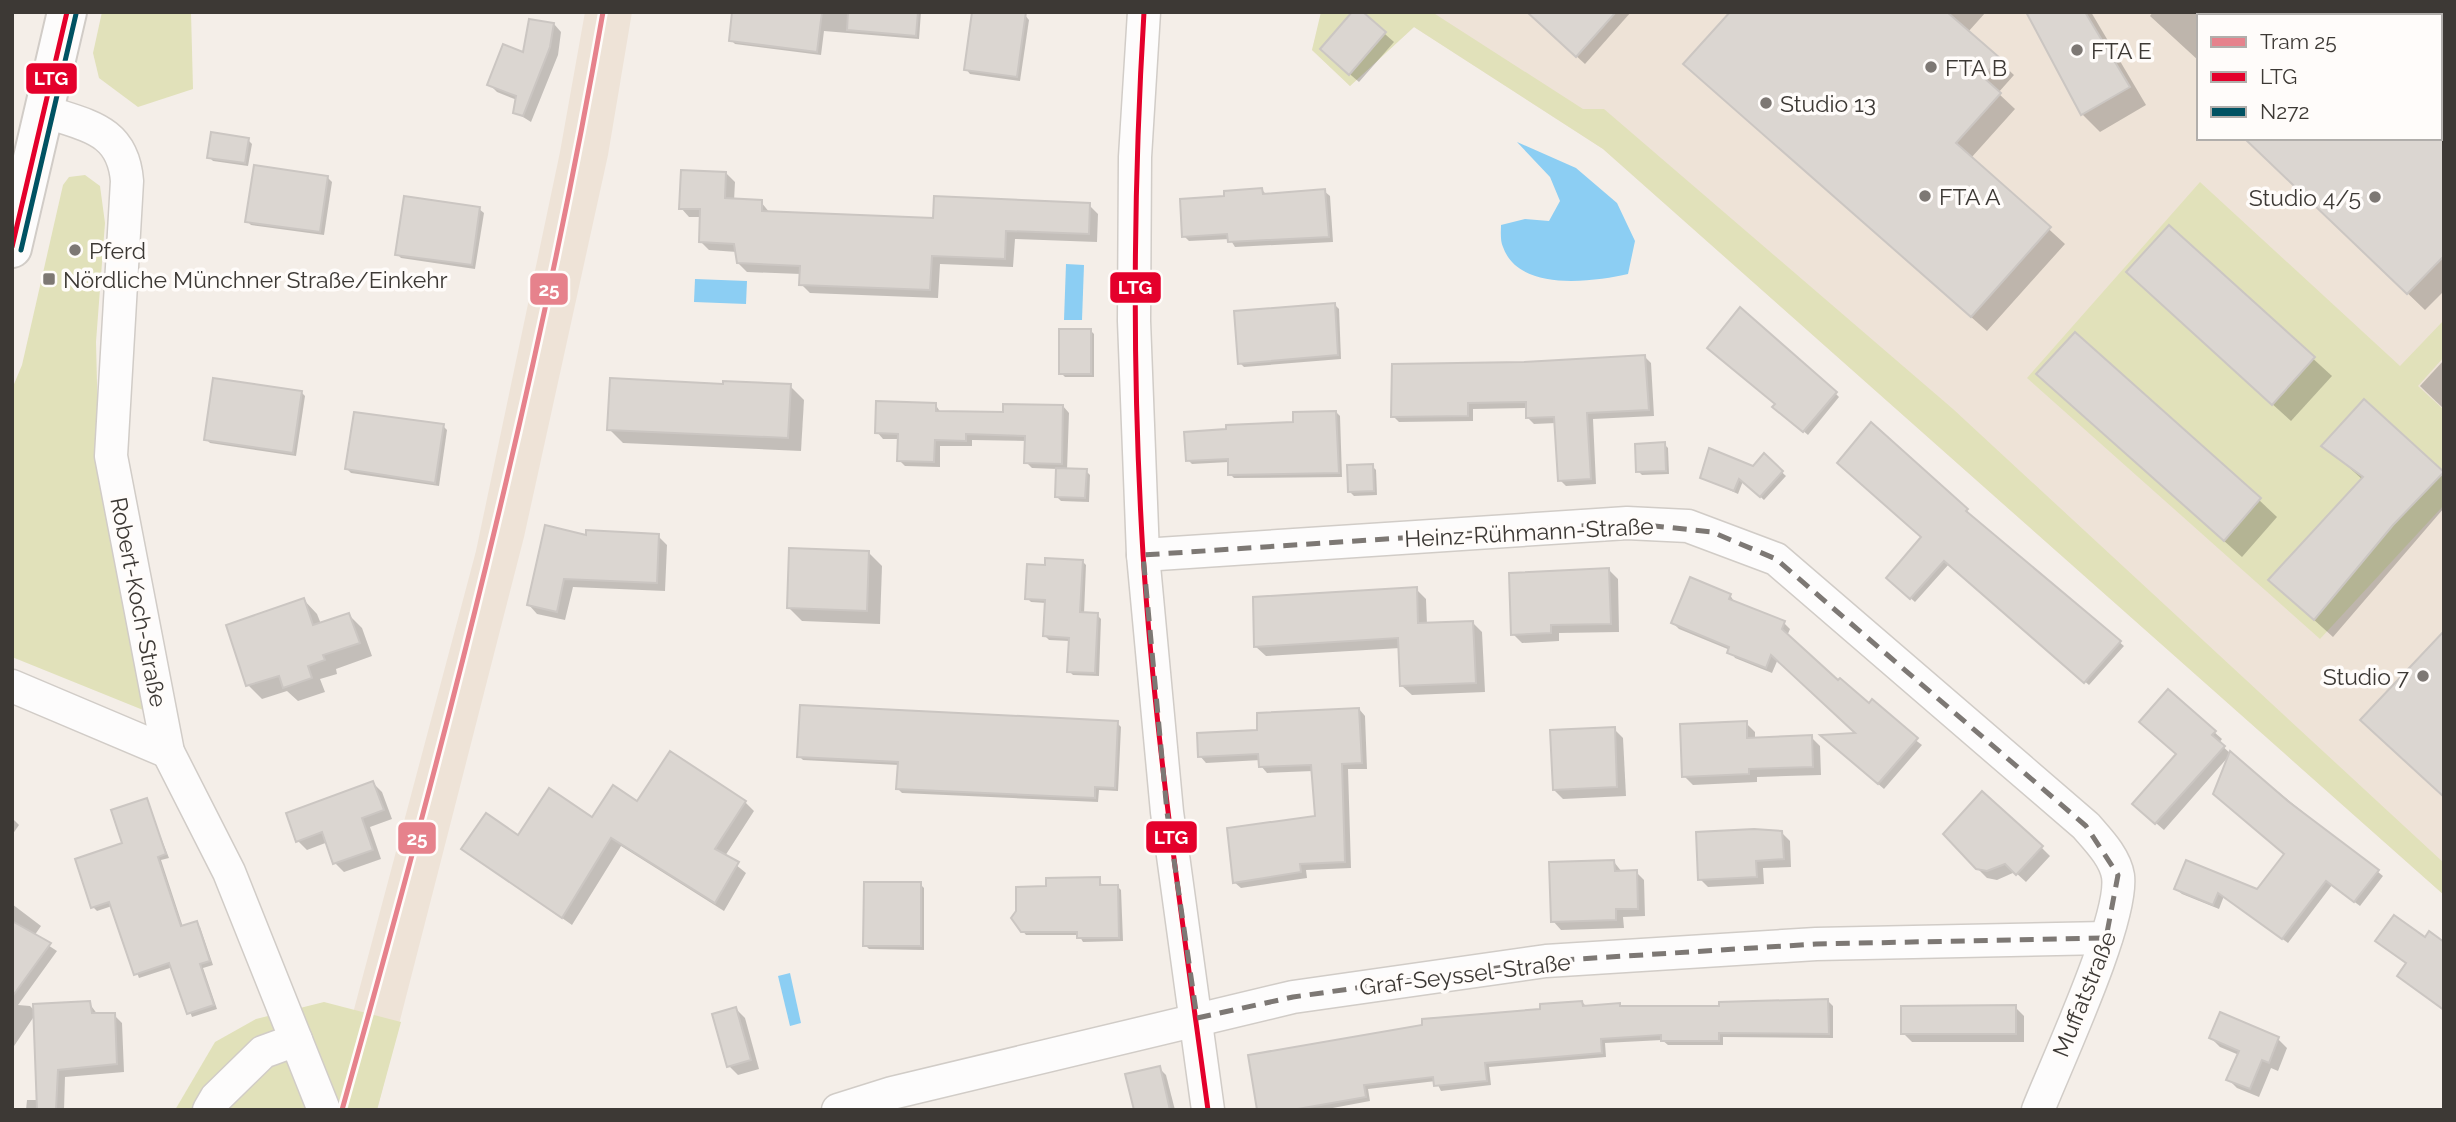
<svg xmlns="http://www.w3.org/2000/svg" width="2456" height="1122" viewBox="0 0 2456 1122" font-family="Raleway,sans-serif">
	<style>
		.built { fill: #eee3d7; fill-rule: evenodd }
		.green { fill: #e1e1ba }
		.water { fill: #8ccef3 }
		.shadow { fill: #0003 }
		.building { fill: #dbd6d1; stroke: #cbc6c2; stroke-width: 2 }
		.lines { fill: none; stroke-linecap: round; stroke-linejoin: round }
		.minor-casing { stroke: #d1ccc7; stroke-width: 35 }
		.major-casing { stroke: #d1ccc7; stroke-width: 42 }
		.minor { stroke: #fdfcfc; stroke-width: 32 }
		.major { stroke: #fdfcfc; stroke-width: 38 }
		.bus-1-casing { stroke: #fffcfa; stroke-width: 10 }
		.bus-2-casing { stroke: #fffcfa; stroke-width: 10 }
		.bus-1 { stroke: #e4002b; stroke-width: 5 }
		.bus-2 { stroke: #005262; stroke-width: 5 }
		.tram-1-casing { stroke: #fffcfa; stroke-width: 10 }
		.tram-1 { stroke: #e6828c; stroke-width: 5 }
		.marked { fill: none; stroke: #7d7874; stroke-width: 5; stroke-dasharray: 14 9; stroke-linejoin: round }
		.poi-dot { fill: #7d7874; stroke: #fffcfa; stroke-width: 2.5 }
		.labels { text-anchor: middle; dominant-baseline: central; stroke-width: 7; stroke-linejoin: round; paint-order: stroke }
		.poi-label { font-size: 23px; fill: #3d3935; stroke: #fffcfa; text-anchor: start }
		.street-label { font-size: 23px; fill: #3d3935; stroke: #fffcfa }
		.line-badge { stroke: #fffcfa; stroke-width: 2.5 }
		.badge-label { font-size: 19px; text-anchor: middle; font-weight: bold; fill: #fff }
	</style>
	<rect width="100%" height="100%" fill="#f4eee8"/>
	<!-- built -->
	<g class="built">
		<path d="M585 12H632L608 155 524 537 377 1110 340 1062 476 551 560 152Z"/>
		<path d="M1322 12H2444V895L1603 149 1414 27 1350 86 1312 50ZM2199 16H2440V138H2199Z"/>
	</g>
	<!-- green -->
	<g class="green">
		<path d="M102 12H191L193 89 138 107 99 78 93 53Z"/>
		<path d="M1321 12H1432L1583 109H1604L1953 409 2444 863V895L1603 149 1414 27 1350 86 1312 50Z"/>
		<path d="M85 175 100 186 105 223 96 342 99 465 148 712 12 657V389L22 365 63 185 69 177Z"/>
		<path d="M2200 182 2400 366 2444 320V357L2418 386 2444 410V505L2320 639 2027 378Z"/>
		<path d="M324 1002 401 1022 377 1110H175L215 1042 256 1019Z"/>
	</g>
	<!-- water -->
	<g class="water">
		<path d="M1517 142 1576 168 1617 203 1635 241 1628 274C1592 282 1519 292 1503 247 1500 241 1501 231 1501 225L1525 219 1549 221 1560 201 1550 177Z"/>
		<path d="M1066 264 1084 265 1082 320H1064Z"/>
		<path d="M695 279 747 281 746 304 694 302Z"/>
		<path d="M790 973 801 1023 790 1026 778 976Z"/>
	</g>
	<!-- shadow -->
	<g class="shadow">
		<path d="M735 12H921L919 39 824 31 821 55 735 44 731 40Z"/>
		<path d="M1360 12 1394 42 1359 82 1331 58Z"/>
		<path d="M1528 12H1631L1585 64Z"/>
		<path d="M1732 12H1986L1968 32 2014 75 1998 93 2015 109 1971 158 2065 244 1987 331 1701 79Z"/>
		<path d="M2028 12H2091L2146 105 2100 132 2082 114Z"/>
		<path d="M2153 12H2293L2290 16H2199V61L2150 16Z"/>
		<path d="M2348 12H2444V291L2425 310 2246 138H2440V16H2345Z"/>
		<path d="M1025 15 1029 20 1020 81 970 74 966 69Z"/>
		<path d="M554 24 561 32 558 55 531 122 515 112 517 100 497 92 489 84Z"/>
		<path d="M248 140 252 144 248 166 213 161 209 157Z"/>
		<path d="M726 173 735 182 734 201 761 202 770 213 935 220 1089 205 1098 214 1097 242 1015 239 1013 267 940 264 938 298 810 293 801 284V274L747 272 738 263 737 252 709 250 700 241 701 217H689L681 208Z"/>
		<path d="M328 178 332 182 324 235 251 225 247 221Z"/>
		<path d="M1262 190 1267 195 1324 191 1330 196 1333 242 1235 247 1230 239 1189 241 1184 236 1226 198Z"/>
		<path d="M479 209 484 213 475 269 401 258 397 254Z"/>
		<path d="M2169 227 2332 376 2291 421 2146 290Z"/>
		<path d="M1335 305 1339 309 1341 359 1244 367 1240 363Z"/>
		<path d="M1090 330 1094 334V377H1065L1061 373Z"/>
		<path d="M1645 357 1651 363 1654 416 1593 419 1596 484 1566 486 1560 480 1556 423 1534 424 1528 418V408L1473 409V421L1399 422 1393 416 1524 364Z"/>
		<path d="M2444 360V409L2420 386Z"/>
		<path d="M2038 374 2259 500 2277 517 2242 557Z"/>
		<path d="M724 386H790L804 400 801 451 623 443 609 429Z"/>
		<path d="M301 392 305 396 296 456 210 443 206 439Z"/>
		<path d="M1835 393 1839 397 1808 435 1779 410 1777 404Z"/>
		<path d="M2364 401 2444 474V508L2333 637 2270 580 2363 480 2324 445Z"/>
		<path d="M935 404 941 413 1005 414 1063 406 1069 413 1067 470 1086 471 1090 475 1089 502 1061 501 1057 497 1058 469 1032 468 1026 462 1027 441 972 440V446H940V467L905 466 899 460V439H883L877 432Z"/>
		<path d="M1336 412 1340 416 1342 477 1234 478 1230 474 1229 462 1192 464 1188 460Z"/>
		<path d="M1871 425 1967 510 1969 516 2124 646 2089 685 1949 564 1915 602 1892 582 1923 538Z"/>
		<path d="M443 426 447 430 439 486 351 473 347 469Z"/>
		<path d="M1664 444 1668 448 1669 474 1642 475 1638 471Z"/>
		<path d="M1764 456 1786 476 1764 500 1743 481 1738 494 1702 477 1753 468Z"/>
		<path d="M1372 466 1376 470 1377 495 1354 496 1350 492Z"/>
		<path d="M658 536 667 545 665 591 573 587 565 620 537 614 529 605 587 537Z"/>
		<path d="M868 552 882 566 880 624 802 621 788 607Z"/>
		<path d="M1082 561 1086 565 1084 614 1097 615 1101 619 1099 676 1073 675 1069 671 1070 641 1049 640 1045 636 1046 603 1031 602 1027 598Z"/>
		<path d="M1609 570 1618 579 1619 632 1559 633V641L1522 643 1513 634Z"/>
		<path d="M1416 589 1426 599 1427 625 1472 622 1482 632 1485 692 1412 695 1402 686 1400 648 1266 656 1256 647Z"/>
		<path d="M1730 595 1735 603 1784 623 1790 629 1787 636 1838 682 1922 745 1884 789 1829 741 1859 735 1778 659 1772 673 1735 658 1730 650 1679 629 1673 623Z"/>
		<path d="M304 600 317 614 321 624 349 615 362 628 372 656 336 669 337 674 320 679 325 692 298 701 287 691 262 699 248 685Z"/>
		<path d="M2168 691 2222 739 2219 743 2231 754 2383 876 2360 906 2332 885 2288 943 2224 896 2219 909 2182 894 2176 889 2258 891 2286 854 2229 756 2164 830 2142 811 2178 754Z"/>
		<path d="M1359 709 1365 716 1367 769H1348L1351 868 1306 870 1307 878 1241 888 1234 882 1317 818 1313 771 1267 773 1261 766V760L1206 763 1200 756 1259 732Z"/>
		<path d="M1117 723 1121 727 1118 791 1099 790 1098 802 902 793 898 789 899 765 803 760 799 756Z"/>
		<path d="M1746 723 1755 732V739L1811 737 1820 746 1821 775 1757 777V782L1693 785 1684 776Z"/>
		<path d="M1614 729 1623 738 1626 796 1563 799 1554 790Z"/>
		<path d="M373 783 382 792 392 819 370 827 381 859 344 872 335 863 328 842 307 850 298 841Z"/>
		<path d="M146 800 169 858 161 860 183 927 196 923 200 927 213 965 203 968 217 1009 192 1017 173 967 139 978 112 906 97 911 93 907Z"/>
		<path d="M745 802 754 811 725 856 746 873 724 911 621 846 572 925 463 848 592 819 638 803Z"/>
		<path d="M12 818 19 825 12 835Z"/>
		<path d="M1782 833 1790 841 1791 867 1763 868 1764 884 1708 887 1700 879Z"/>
		<path d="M2041 847 2050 856 2026 882 2015 872 1997 880 1987 878 1977 868Z"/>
		<path d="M1614 862 1622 872H1636L1644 880 1645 916 1623 917 1624 928 1561 930 1553 921Z"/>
		<path d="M1099 879 1103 887 1117 886 1121 890 1123 941 1083 942 1079 935H1026L1022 930 1048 888Z"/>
		<path d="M920 884 924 888V950L869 949 865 945Z"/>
		<path d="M12 904 41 926 34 936 57 951 18 1005 30 1006 35 1011 89 1003 98 1015H114L122 1023 124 1072 65 1077 64 1110H26L27 1100H39L35 1015 12 1049Z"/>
		<path d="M2425 940 2444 944V1011L2399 976 2407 964 2377 941Z"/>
		<path d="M1828 1001 1833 1006V1038L1723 1037V1045H1668L1662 1040 1605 1043 1606 1057 1489 1067 1491 1085 1441 1091 1436 1081 1368 1089 1370 1101 1322 1110H1259L1542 1011 1582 1002 1587 1007 1619 1005 1721 1007Z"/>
		<path d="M2015 1007 2024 1016V1042H1912L1903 1033Z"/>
		<path d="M736 1009 745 1018 759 1069 738 1075 729 1066Z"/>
		<path d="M2221 1014 2278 1039 2287 1048 2278 1071 2271 1068 2259 1097 2237 1088 2228 1079 2239 1055 2220 1047 2211 1038Z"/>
		<path d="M1159 1068 1166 1075 1175 1110H1136Z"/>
	</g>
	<!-- building -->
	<g class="building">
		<path d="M732 12H822L817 52 729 41Z"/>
		<path d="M848 12H918L916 36 847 30Z"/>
		<path d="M972 12H1026L1017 77 964 70Z"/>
		<path d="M1352 12H1363L1386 32 1349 75 1320 49Z"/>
		<path d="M1527 12H1616L1576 57Z"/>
		<path d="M1730 12H1947L2000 58 1983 77 2001 93 1956 143 2051 227 1971 317 1683 64Z"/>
		<path d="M2026 12H2085L2130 87 2081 115Z"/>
		<path d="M529 19 554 23 550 47 523 116 513 113 516 96 487 85 503 44 523 52Z"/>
		<path d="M211 132 249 138 245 163 207 158Z"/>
		<path d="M2244 138H2444V256L2407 294Z"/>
		<path d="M254 165 328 176 320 232 245 222Z"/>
		<path d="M681 170 726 172 725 198 762 200V211L933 218 934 196 1090 203 1089 234 1006 231 1005 259 932 256 930 290 799 285 800 266 737 263 734 244 699 242 700 209H679Z"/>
		<path d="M1262 188 1263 194 1325 189 1329 237 1228 242 1227 234 1182 237 1180 199 1224 196V191Z"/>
		<path d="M404 196 480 207 472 265 395 255Z"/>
		<path d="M2169 225 2315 357 2272 405 2126 272Z"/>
		<path d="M1335 303 1338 355 1238 364 1234 311Z"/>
		<path d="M1740 307 1837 392 1803 432 1772 407 1775 404 1707 348Z"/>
		<rect x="1059" y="329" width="32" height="45"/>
		<path d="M2075 332 2261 498 2224 541 2036 374Z"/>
		<path d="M1645 355 1649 410 1587 413 1591 479 1558 481 1554 417 1526 418V402L1468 403V416L1391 417 1392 364 1524 362Z"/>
		<path d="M213 378 302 391 293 453 204 440Z"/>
		<path d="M610 378 723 384V381L791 384 788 438 607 430Z"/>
		<path d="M2364 399 2444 472 2393 525 2314 620 2268 580 2363 477 2321 446Z"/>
		<path d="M876 401 936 403V411L1003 412V404L1063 405 1062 464 1024 463 1025 436 966 434V441L935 440 934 462 897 461 898 434 875 433Z"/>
		<path d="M1336 411 1339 473 1228 475V459L1186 461 1184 432 1226 429V425L1293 422V412Z"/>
		<path d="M354 412 444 424 435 483 345 469Z"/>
		<path d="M1871 422 1968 509 1966 511 2121 641 2084 683 1944 561 1910 599 1886 578 1921 537 1837 463Z"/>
		<path d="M1665 442 1666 471 1636 472 1635 444Z"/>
		<path d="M1709 448 1753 466 1764 453 1783 471 1760 497 1739 479 1734 491 1700 478Z"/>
		<path d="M1373 464 1374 491 1348 492 1347 465Z"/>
		<path d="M1056 468 1087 469 1085 498 1055 497Z"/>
		<path d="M545 525 586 535V530L659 534 657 583 564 579 557 612 527 605Z"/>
		<path d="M789 548 869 551 867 611 787 608Z"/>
		<path d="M1045 558 1083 560 1080 612 1098 613 1095 673 1067 672 1069 638 1043 636 1045 600 1025 599 1027 564 1045 565Z"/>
		<path d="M1609 568 1611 624 1551 625V633L1511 635 1509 573Z"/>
		<path d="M1690 577 1731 594 1729 599 1785 621 1782 629 1838 680 1840 678 1869 703 1872 699 1918 738 1878 784 1820 735 1855 733 1771 655 1766 668 1727 653 1729 647 1671 623Z"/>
		<path d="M1417 587 1418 623 1473 621 1476 683 1400 686 1398 638 1254 647 1253 597Z"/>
		<path d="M304 598 313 625 349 613 360 643 323 655 325 660 308 666 312 678 283 688 279 676 246 686 226 625Z"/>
		<path d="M2444 631V797L2360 720Z"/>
		<path d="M2168 689 2216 731 2212 735 2225 746 2155 824 2132 804 2176 754 2139 722Z"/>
		<path d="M800 705 1118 721 1115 788 1095 787V798L896 789 898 762 797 757Z"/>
		<path d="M1359 708 1362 763 1342 764 1345 862 1300 864 1301 872 1233 883 1227 828 1315 816 1311 765 1259 767 1258 754 1198 757 1197 733 1257 730V713Z"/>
		<path d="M1747 721V738L1812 735 1813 767 1749 769V774L1682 777 1680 724Z"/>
		<path d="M1615 727 1617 787 1553 790 1550 730Z"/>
		<path d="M670 751 746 801 715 849 739 862 715 903 611 838 562 918 461 849 486 813 518 835 549 788 592 817 613 785 637 801Z"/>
		<path d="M2230 751 2289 802 2379 870 2354 902 2326 881 2282 939 2218 893 2213 905 2174 889 2186 860 2257 889 2284 854 2213 794Z"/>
		<path d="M373 781 384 810 362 818 373 850 333 864 322 832 296 842 286 813Z"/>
		<path d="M1982 791 2043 846 2016 875 2005 864 1987 871 1976 869 1943 834Z"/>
		<path d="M147 798 166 854 158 857 181 926 197 921 210 961 200 964 214 1005 187 1014 169 963 134 975 109 902 91 908 75 859 122 843 111 810Z"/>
		<path d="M1754 829 1782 831 1784 859 1756 861 1757 877 1698 880 1696 832Z"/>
		<path d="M1614 860 1615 871 1637 870 1638 909H1616V920L1551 922 1549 862Z"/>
		<path d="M1100 877V885H1118L1119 938H1077V932H1021L1011 918 1016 911V887L1046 886V878Z"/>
		<path d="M864 882H921V946H863Z"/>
		<path d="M2394 915 2425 937 2429 931 2444 942V1010L2397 976 2406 963 2375 941Z"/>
		<path d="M12 921 51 943 12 997Z"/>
		<path d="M1828 999 1829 1034 1719 1033V1041H1661V1035L1601 1039 1602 1053 1485 1063 1487 1081 1434 1086 1433 1077 1364 1085 1366 1097 1292 1110H1257L1248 1055 1422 1025V1019L1540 1009V1004L1582 1001 1583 1006 1620 1003V1006H1719V1002Z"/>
		<path d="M90 1001 92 1013H115L117 1064 58 1070 56 1110H37L33 1004Z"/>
		<path d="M2016 1005V1034H1901V1006Z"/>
		<path d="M736 1007 751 1060 727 1067 712 1014Z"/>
		<path d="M2220 1012 2279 1037 2269 1063 2262 1060 2250 1089 2226 1080 2239 1051 2209 1038Z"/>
		<path d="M1160 1066 1170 1110H1134L1125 1074Z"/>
	</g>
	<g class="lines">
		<defs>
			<g id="minor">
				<path d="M1144 12 1135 157 1134 321 1143 555 1167 812 1208 1110"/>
				<path d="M44 111C87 126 123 129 127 181L111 456 168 752 229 872 324 1110"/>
				<path d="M1143 555 1627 523 1688 526 1776 559 2086 826C2098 840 2115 857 2118 876 2124 919 2057 1062 2038 1110"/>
				<path d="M12 686 168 752"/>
				<path d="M209 1110 216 1098 263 1052 296 1040"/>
				<path d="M838 1110 892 1093 1293 997 1546 961 1816 944 2106 938"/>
			</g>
			<path id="major" d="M12 248 67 12"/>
		</defs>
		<!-- minor casing -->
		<use href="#minor" class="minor-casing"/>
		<!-- major casing -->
		<use href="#major" class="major-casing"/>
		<!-- minor -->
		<use href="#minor" class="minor"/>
		<!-- major -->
		<use href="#major" class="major"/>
		<defs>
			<g id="bus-1">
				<path d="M1144 12C1133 193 1132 374 1143 554 1155 740 1183 925 1208 1110"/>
				<path d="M12 247 67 12"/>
			</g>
			<path id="bus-2" d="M21 250 76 14"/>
		</defs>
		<!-- bus-1 casing -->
		<use href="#bus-1" class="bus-1-casing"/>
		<!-- bus-2 casing -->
		<use href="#bus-2" class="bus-2-casing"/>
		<!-- bus-1 -->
		<use href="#bus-1" class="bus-1"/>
		<!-- bus-2 -->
		<use href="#bus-2" class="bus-2"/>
		<defs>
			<path id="tram-1" d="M342 1110C444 747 538 384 603 12"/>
		</defs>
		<!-- tram-1 casing -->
		<use href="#tram-1" class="tram-1-casing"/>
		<!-- tram-1 -->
		<use href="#tram-1" class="tram-1"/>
	</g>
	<!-- marked area -->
	<path class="marked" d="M1627 523 1712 532 1776 559 2086 826 2118 875 2106 938 1816 944 1546 961 1293 997 1197 1018 1167 812 1143 555Z"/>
	<!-- markers -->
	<g class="poi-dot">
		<circle cx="2077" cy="50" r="7"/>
		<circle cx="1931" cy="67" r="7"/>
		<circle cx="1766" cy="103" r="7"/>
		<circle cx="1925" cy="196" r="7"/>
		<circle cx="2375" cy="197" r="7"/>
		<circle cx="75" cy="250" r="7"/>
		<rect x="42" y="272" width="14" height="14" rx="3.5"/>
		<circle cx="2423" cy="676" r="7"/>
	</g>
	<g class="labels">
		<!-- poi labels -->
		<g class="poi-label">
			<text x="2091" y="50">FTA E</text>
			<text x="1945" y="67">FTA B</text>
			<text x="1780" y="103">Studio 13</text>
			<text x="1939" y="196">FTA A</text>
			<text x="2361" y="197" text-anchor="end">Studio 4/5</text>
			<text x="89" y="250">Pferd</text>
			<text x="63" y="279">Nördliche Münchner Straße/Einkehr</text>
			<text x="2409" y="676" text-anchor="end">Studio 7</text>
		</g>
		<!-- street labels -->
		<g class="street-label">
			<text transform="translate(1529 532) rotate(-3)">Heinz-Rühmann-Straße</text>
			<text transform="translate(139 602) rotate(79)">Robert-Koch-Straße</text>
			<text transform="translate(1465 974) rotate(-7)">Graf-Seyssel-Straße</text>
			<text transform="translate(2084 994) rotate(-68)">Muffatstraße</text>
		</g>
	</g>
	<g class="line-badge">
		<rect x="25" y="62" width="53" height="33" rx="7" fill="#e4002b"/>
		<rect x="1109" y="271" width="53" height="33" rx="7" fill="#e4002b"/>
		<rect x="529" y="272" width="40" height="34" rx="7" fill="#e6828c"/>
		<rect x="1145" y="820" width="53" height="34" rx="7" fill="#e4002b"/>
		<rect x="397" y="821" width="40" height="34" rx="7" fill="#e6828c"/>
	</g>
	<g class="badge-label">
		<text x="51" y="85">LTG</text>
		<text x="1135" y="294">LTG</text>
		<text x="549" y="296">25</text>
		<text x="1171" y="844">LTG</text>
		<text x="417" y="845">25</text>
	</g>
	<!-- border -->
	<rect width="2456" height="1122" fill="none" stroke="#3d3935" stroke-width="28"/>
	<!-- legend -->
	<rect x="2197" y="14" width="245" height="126" fill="#fffcfa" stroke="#b1aeab" stroke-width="2"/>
	<rect x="2211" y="37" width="35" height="10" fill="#e6828c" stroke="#b1aeab" stroke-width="2"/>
	<text x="2260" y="49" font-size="21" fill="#3d3935">Tram 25</text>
	<rect x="2211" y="72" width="35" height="10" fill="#e4002b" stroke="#b1aeab" stroke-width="2"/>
	<text x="2260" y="84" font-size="21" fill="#3d3935">LTG</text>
	<rect x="2211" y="107" width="35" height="10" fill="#005262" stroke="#b1aeab" stroke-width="2"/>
	<text x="2260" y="119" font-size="21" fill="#3d3935">N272</text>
</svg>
